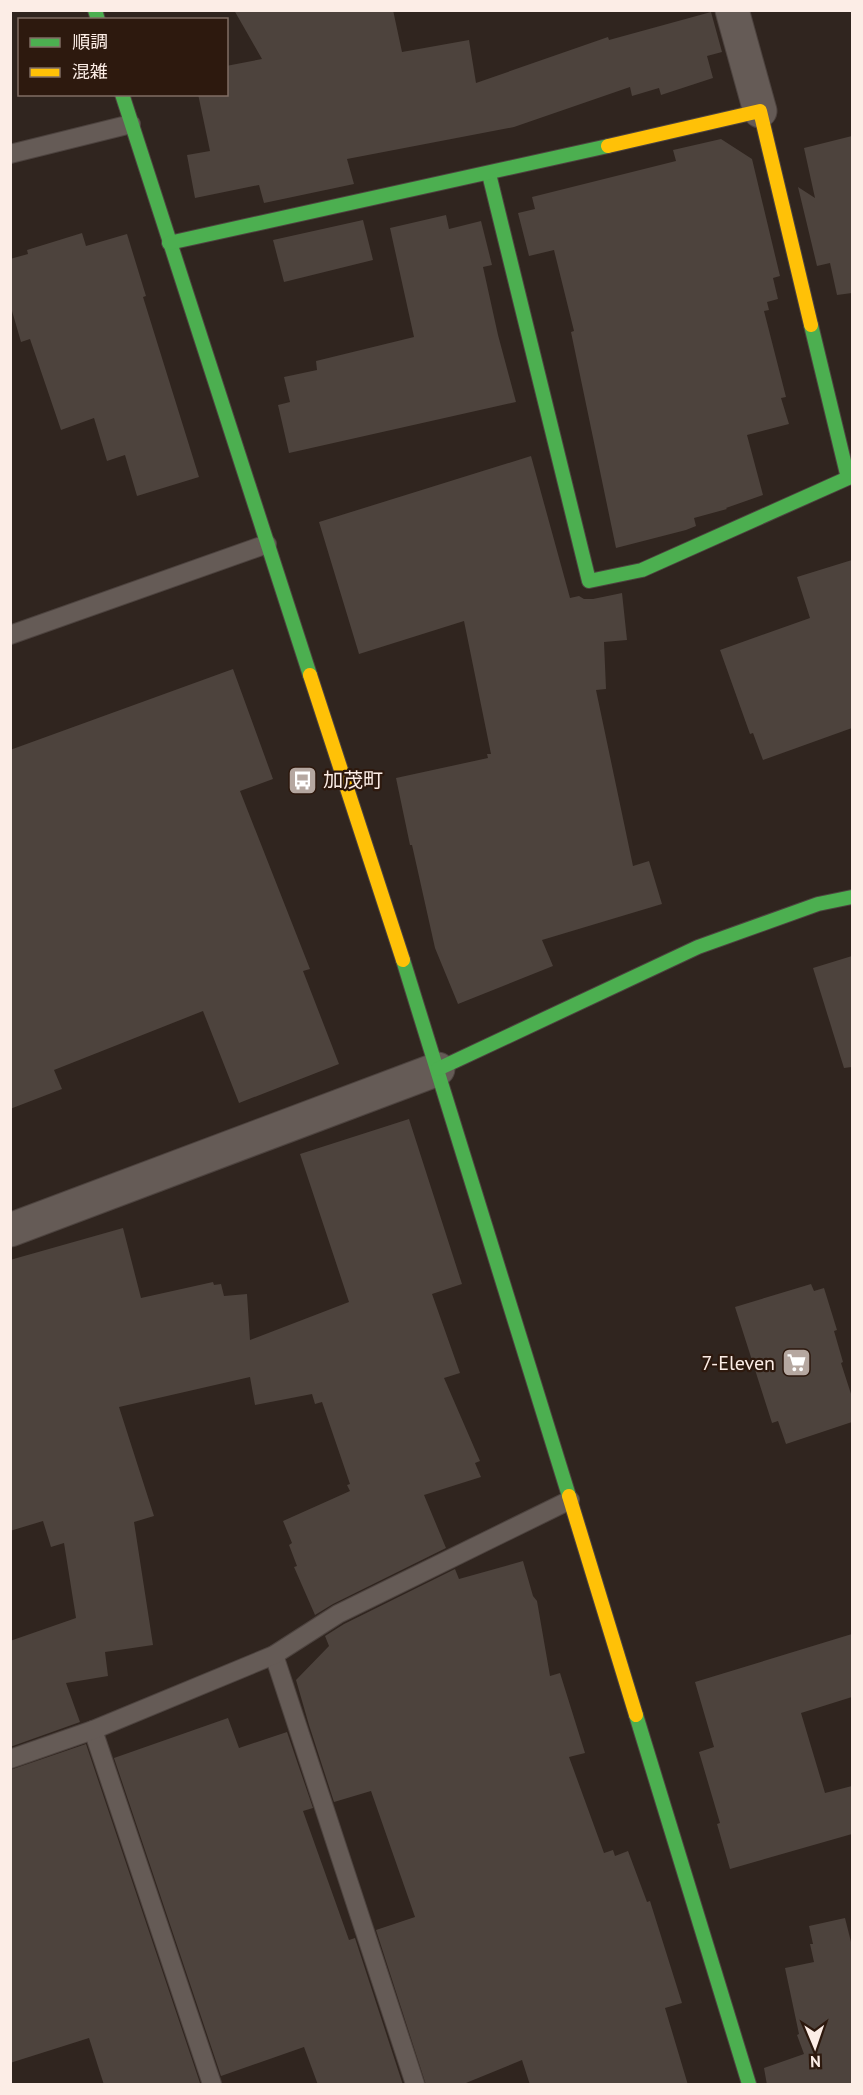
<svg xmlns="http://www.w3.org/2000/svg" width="863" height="2095" viewBox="0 0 863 2095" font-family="'PT Sans','Noto Sans JP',sans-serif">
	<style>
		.building { fill: #4d433d }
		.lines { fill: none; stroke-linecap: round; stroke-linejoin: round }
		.lane-casing { stroke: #4d433f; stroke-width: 20 }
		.street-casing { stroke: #4d433f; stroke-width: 35 }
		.fast-casing { stroke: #4d433f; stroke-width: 16 }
		.slow-casing { stroke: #4d433f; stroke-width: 16 }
		.lane { stroke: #655b56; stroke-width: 18 }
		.street { stroke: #655b56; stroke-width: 33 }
		.fast { stroke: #4caf50; stroke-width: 14 }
		.slow { stroke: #ffc107; stroke-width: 14 }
		.labels { text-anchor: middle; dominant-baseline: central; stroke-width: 4.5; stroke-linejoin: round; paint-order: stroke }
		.poi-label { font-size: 20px; fill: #fcede6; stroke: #2d190e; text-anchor: start }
	</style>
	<rect width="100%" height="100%" fill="#30251f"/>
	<!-- building -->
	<g class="building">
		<path d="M234 10H393L402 52 469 40 476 83 608 37 609 40 711 12 722 52 707 56 713 78 661 95 659 88 632 96 630 87 514 127 347 159 354 184 264 203 259 185 195 198 187 155 210 151 198 94H226V66L262 59Z"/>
		<path d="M852 136V293L837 295 830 263 817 266 798 187 815 198 804 148Z"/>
		<path d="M721 139 752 159 780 276 773 278 778 299 767 302 769 310 764 311 786 397 781 398 789 424 747 435 763 495 726 508 727 509 694 518 696 526 686 530 616 548 571 332 574 331 554 250 529 256 518 213 535 209 532 197 676 161 673 150Z"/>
		<path d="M446 215 449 229 481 221 492 265 483 267 498 335 516 402 289 453 278 405 290 402 284 377 317 370 316 361 414 337 390 228Z"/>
		<path d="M363 220 373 260 284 282 273 240Z"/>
		<path d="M82 233 86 246 127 234 146 296 143 297 199 477 137 496 125 455 107 461 94 418 61 430 30 339 21 342 10 304V259L28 254 27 250Z"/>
		<path d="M531 456 570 598 579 596 584 599H593L622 593 627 640 604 642 606 689 596 690 633 866 649 861 662 904 542 940 553 966 458 1004 435 948 412 845H410L396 778 488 758 487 754H491L464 621 359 654 319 522Z"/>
		<path d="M852 560V728L763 760 753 733 750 734 720 650 810 618 797 577Z"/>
		<path d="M233 669 273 779 240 791 310 969 303 971 339 1064 239 1103 203 1011 54 1070 62 1089 10 1109V750Z"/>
		<path d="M852 956V1067L844 1068 813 968Z"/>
		<path d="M409 1119 462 1284 432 1294 460 1373 444 1378 480 1461 475 1463 481 1477 424 1495 446 1548 333 1604 315 1615 294 1567 297 1566 289 1545 292 1543 283 1521 350 1491 347 1485 350 1484 322 1402 315 1404 312 1394 255 1405 250 1377 119 1407 154 1516 134 1522 153 1645 105 1652 108 1676 66 1683 80 1722 10 1747V1641L76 1618 64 1543 51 1547 43 1521 10 1531V1260L123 1228 141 1298 213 1282 214 1285 221 1284 224 1296 247 1294 250 1340 349 1302 300 1154Z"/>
		<path d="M811 1284 814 1291 824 1288 837 1330 834 1331 843 1362 841 1363 852 1397V1422L786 1444 778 1421 772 1423 735 1307Z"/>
		<path d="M523 1561 533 1596 537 1601 550 1676 560 1673 585 1753 569 1757 604 1853 613 1850 615 1856 628 1851 647 1902 650 1901 682 2003 665 2008 688 2085H530L522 2060 461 2085H426L376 1930 415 1917 371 1791 334 1802 309 1725 296 1680 329 1646 325 1636 344 1624 455 1569 459 1579Z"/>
		<path d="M852 1634V1697L801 1713 825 1793 852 1786V1834L730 1869 717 1824 720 1823 699 1752 714 1747 695 1682Z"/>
		<path d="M228 1718 239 1748 287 1732 313 1808 303 1811 349 1940 355 1938 403 2085H318L304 2047 221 2076 114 1758Z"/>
		<path d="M86 1744 200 2083 196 2085H104L89 2038 10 2063V1770Z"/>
		<path d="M845 1918 852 1946V2085H767L764 2068 804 2054 797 2035 799 2034 785 1968 814 1962 810 1944H813L809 1926Z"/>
	</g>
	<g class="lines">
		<defs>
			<g id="lane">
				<path d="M10 154 131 124"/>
				<path d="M10 635 267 544"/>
				<path d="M274 1655 415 2084"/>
				<path d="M93 1730 212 2084"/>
				<path d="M10 1759 93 1730 274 1655 338 1614 570 1500"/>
			</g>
			<g id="street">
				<path d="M732 10 760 111"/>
				<path d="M10 1230 438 1069"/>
			</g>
			<g id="fast">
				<path d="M95 10 98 20"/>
				<path d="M122 94 310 675"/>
				<path d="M489 174 589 581 642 570 848 478 811 325"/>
				<path d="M169 243 608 146"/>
				<path d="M403 960 569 1496"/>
				<path d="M438 1069 698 947 818 904 852 897"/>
				<path d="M636 1715 749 2084"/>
			</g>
			<g id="slow">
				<path d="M608 146 760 111 811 325"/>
				<path d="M310 675 403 960"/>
				<path d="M569 1496 636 1715"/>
			</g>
		</defs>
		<!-- lane casing -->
		<use href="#lane" class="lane-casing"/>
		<!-- street casing -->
		<use href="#street" class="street-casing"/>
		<!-- fast casing -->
		<use href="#fast" class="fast-casing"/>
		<!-- slow casing -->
		<use href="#slow" class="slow-casing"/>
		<!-- lane -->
		<use href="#lane" class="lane"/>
		<!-- street -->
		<use href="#street" class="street"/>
		<!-- fast -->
		<use href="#fast" class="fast"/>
		<!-- slow -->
		<use href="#slow" class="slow"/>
	</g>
	<!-- icons -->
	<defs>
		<symbol id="bus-square" viewBox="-11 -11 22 22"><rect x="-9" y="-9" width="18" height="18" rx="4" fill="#b5a7a0" stroke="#2d190e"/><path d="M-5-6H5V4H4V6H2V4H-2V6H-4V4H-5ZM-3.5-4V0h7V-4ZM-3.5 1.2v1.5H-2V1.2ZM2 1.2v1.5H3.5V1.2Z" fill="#fff"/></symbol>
		<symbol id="supermarket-square" viewBox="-11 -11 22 22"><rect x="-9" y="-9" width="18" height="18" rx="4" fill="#b5a7a0" stroke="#2d190e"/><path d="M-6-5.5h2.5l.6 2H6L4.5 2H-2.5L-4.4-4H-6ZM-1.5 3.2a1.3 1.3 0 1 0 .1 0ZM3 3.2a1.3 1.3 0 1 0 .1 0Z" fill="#fff"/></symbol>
	</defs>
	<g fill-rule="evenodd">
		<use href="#bus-square" x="286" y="764" width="33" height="33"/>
		<use href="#supermarket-square" x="780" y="1346" width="33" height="33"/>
	</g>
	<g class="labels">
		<!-- poi labels -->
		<g class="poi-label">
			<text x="323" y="780">加茂町</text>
			<text x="775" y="1363" text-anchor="end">7-Eleven</text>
		</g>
	</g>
	<!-- border -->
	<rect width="863" height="2095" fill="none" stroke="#fcede6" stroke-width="24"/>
	<!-- legend -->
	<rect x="18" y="18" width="210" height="78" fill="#2d190e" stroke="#806e64" stroke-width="1.5"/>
	<rect x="30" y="38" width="30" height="9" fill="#4caf50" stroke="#806e64" stroke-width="1.5"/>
	<text x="72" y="48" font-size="18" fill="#fcede6">順調</text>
	<rect x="30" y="68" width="30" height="9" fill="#ffc107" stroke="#806e64" stroke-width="1.5"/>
	<text x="72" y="78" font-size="18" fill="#fcede6">混雑</text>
	<!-- north arrow -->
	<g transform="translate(815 2047) rotate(178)" stroke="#2d190e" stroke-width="4.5" paint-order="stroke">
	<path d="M0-4.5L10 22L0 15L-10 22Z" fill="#fcede6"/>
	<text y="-9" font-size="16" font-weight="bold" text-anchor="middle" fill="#fcede6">N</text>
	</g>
</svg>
